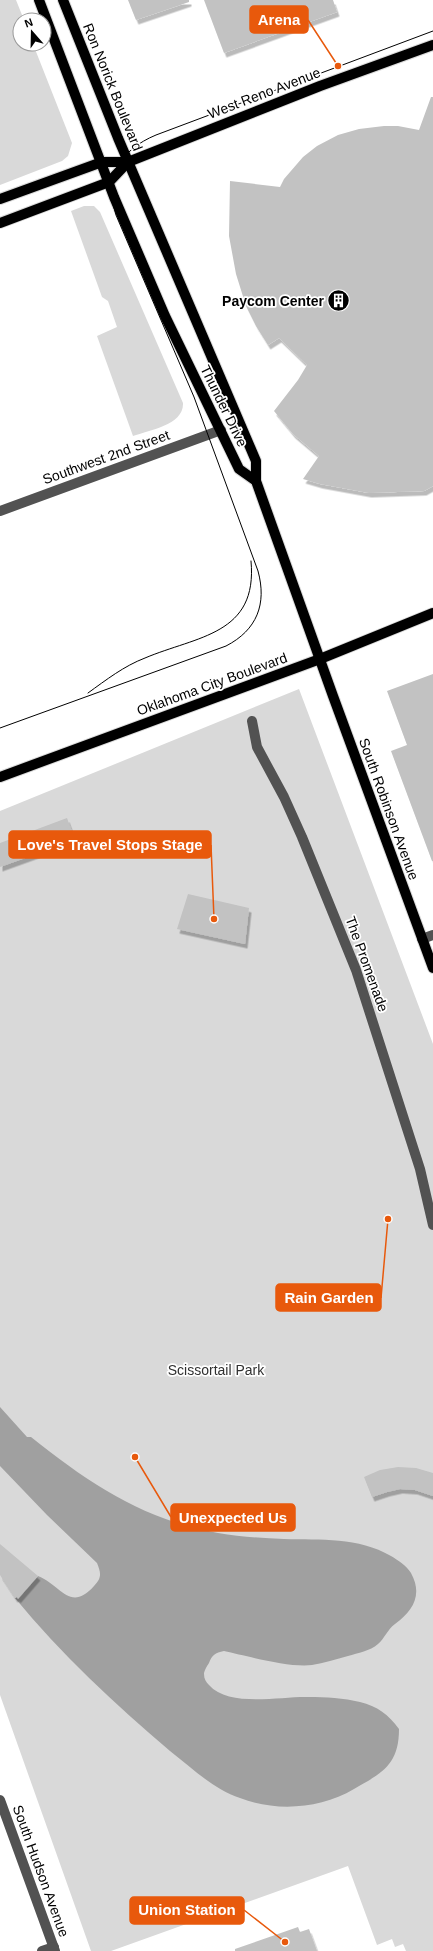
<svg xmlns="http://www.w3.org/2000/svg" width="433" height="1951" viewBox="0 0 433 1951" font-family="Arial,sans-serif">
	<style>
		.green { fill: #d9d9d9 }
		.water { fill: #a0a0a0 }
		.building { fill: #c2c2c2; filter: url(#shadow) }
		.lines { fill: none; stroke-linecap: round; stroke-linejoin: round }
		.major-casing { stroke: #dbdbdb; stroke-width: 12 }
		.minor { stroke: #525252; stroke-width: 10 }
		.major { stroke: #000; stroke-width: 10 }
		.tram { stroke: #000; stroke-width: 1 }
		.labels { text-anchor: middle; dominant-baseline: central; stroke-width: 3.5; stroke-linejoin: round; paint-order: stroke }
		.street-label { font-size: 14px; fill: #000; stroke: #fff }
		.poi-label { font-size: 14px; font-weight: bold; fill: #000; stroke: #fff; text-anchor: end }
		.park-label { font-size: 14px; fill: #303030; stroke: #fff }
		.leader { fill: none; stroke: #e8590c; stroke-width: 1.5 }
		.callout-dot { fill: #e8590c; stroke: #fff; stroke-width: 1.5 }
		.callout { fill: #e8590c; stroke: #e8590c; stroke-width: 1.5 }
		.callout-label { font-size: 15px; text-anchor: middle; font-weight: bold; fill: #fff }
	</style>
	<defs>
		<filter id="shadow"><feDropShadow dx="2.5" dy="4.5" stdDeviation="0" flood-color="#0004"/></filter>
	</defs>
	<rect width="100%" height="100%" fill="#fff"/>
	<!-- green -->
	<g class="green">
		<path d="M0 0H16L24 20H20V44H33L72 143 68 156 62 161 0 185Z"/>
		<path d="M84 206H94L100 212 183 403C184 425 149 430 133 436L97 336 117 327 108 301 102 297 71 211Z"/>
		<path d="M299 689 433 1044V1951H406L403 1944 395 1947 392 1939 377 1945 348 1866 111 1951H91L0 1695V811Z"/>
	</g>
	<!-- water -->
	<path class="water" d="M0 1407 27 1437H31C90 1484 142 1519 218 1533 240 1537 263 1538 284 1539 321 1540 358 1537 391 1556 399 1561 406 1565 411 1573 423 1595 413 1611 395 1624 387 1630 385 1638 378 1644 370 1651 358 1653 348 1656 336 1659 324 1663 312 1665 290 1668 247 1656 224 1651 215 1653 212 1655 209 1663 207 1666 204 1671 204 1674 204 1679 206 1682 209 1685 229 1708 281 1696 309 1697 325 1697 344 1698 360 1702 377 1706 389 1715 399 1729 399 1765 382 1773 354 1789 320 1809 276 1812 240 1798 213 1789 192 1768 170 1751 115 1704 61 1654 15 1598L17 1597 18 1598 38 1576C61 1585 70 1613 94 1586 102 1578 101 1573 97 1563L47 1515 0 1466Z"/>
	<!-- building -->
	<g class="building">
		<path d="M128 0H189V2L136 20Z"/>
		<path d="M204 0H333L337 12 224 53Z"/>
		<path d="M431 97H433V486L424 491 369 493 320 484 303 479 319 456 293 434 274 411 298 380 307 365 279 338 268 345 256 326 246 306 236 274 229 236 230 181 280 187 284 179 303 157 317 146 338 135 359 129 384 126H398L419 130Z"/>
		<path d="M433 674V861H432L391 751 407 745 387 691Z"/>
		<path d="M67 818 75 840 0 867V843Z"/>
		<path d="M188 894 249 908 245 944 177 929Z"/>
		<path d="M398 1467 416 1468 433 1473V1496L415 1490 400 1489 387 1492 372 1497 364 1477 380 1470Z"/>
		<path d="M0 1544 38 1576 18 1599 17 1597 15 1598 0 1575Z"/>
		<path d="M298 1927 300 1932 309 1929 317 1951H235V1949Z"/>
	</g>
	<g class="lines">
		<defs>
			<g id="major">
				<path d="M39 0 114 197 165 316 239 469 256 481 333 696 433 968"/>
				<path d="M63 0 118 138 256 461V481"/>
				<path d="M0 199 102 162H128L320 86 433 45"/>
				<path d="M0 223 109 182 128 162"/>
				<path d="M0 777 320 659 433 613"/>
			</g>
		</defs>
		<!-- major casing -->
		<use href="#major" class="major-casing"/>
		<!-- minor -->
		<g class="minor">
			<path d="M0 511 221 430"/>
			<path d="M252 721 257 747 284 797 302 837 356 970 420 1169 433 1225"/>
			<path d="M422 939 433 935"/>
			<path d="M0 1800 55 1951"/>
			<path d="M42 1951 54 1947"/>
		</g>
		<!-- major -->
		<use href="#major" class="major"/>
		<!-- tram -->
		<g class="tram">
			<path d="M88 693C106 680 124 666 145 658 197 636 258 635 251 561"/>
			<path d="M0 728 226 646C257 630 267 604 258 571L194 397 116 215C104 177 120 150 156 135L433 31"/>
		</g>
	</g>
	<!-- icons -->
	<defs>
		<symbol id="building-disc" viewBox="-11 -11 22 22"><circle r="9.5" fill="#000" stroke="#fff"/><path d="M-4-6H4V6H1V3H-1V6H-4ZM-2.5-4.3h1.7v1.8h-1.7ZM.8-4.3h1.7v1.8H.8ZM-2.5-1h1.7V.8h-1.7ZM.8-1h1.7V.8H.8Z" fill="#fff"/></symbol>
	</defs>
	<g fill-rule="evenodd">
		<use href="#building-disc" x="326" y="288" width="25" height="25"/>
	</g>
	<g class="labels">
		<!-- street labels -->
		<g class="street-label">
			<text transform="translate(113 87) rotate(68)">Ron Norick Boulevard</text>
			<text transform="translate(264 93) rotate(-21)">West Reno Avenue</text>
			<text transform="translate(224 406) rotate(64)">Thunder Drive</text>
			<text transform="translate(106 457) rotate(-20)">Southwest 2nd Street</text>
			<text transform="translate(212 684) rotate(-20)">Oklahoma City Boulevard</text>
			<text transform="translate(389 809) rotate(70)">South Robinson Avenue</text>
			<text transform="translate(367 964) rotate(70)">The Promenade</text>
			<text transform="translate(41 1871) rotate(70)">South Hudson Avenue</text>
		</g>
		<!-- poi labels -->
		<g class="poi-label">
			<text x="324" y="301">Paycom Center</text>
		</g>
		<!-- park labels -->
		<g class="park-label">
			<text x="216" y="1370">Scissortail Park</text>
		</g>
	</g>
	<!-- callouts -->
	<path class="leader" d="M338 66L308 20M214 919L211 845M388 1219L381 1298M135 1457L171 1517M285 1942L244 1910"/>
	<g class="callout-dot">
		<circle cx="338" cy="66" r="4"/>
		<circle cx="214" cy="919" r="4"/>
		<circle cx="388" cy="1219" r="4"/>
		<circle cx="135" cy="1457" r="4"/>
		<circle cx="285" cy="1942" r="4"/>
	</g>
	<g class="callout">
		<rect x="250" y="6" width="58" height="27" rx="4"/>
		<rect x="9" y="831" width="202" height="27" rx="4"/>
		<rect x="276" y="1284" width="105" height="27" rx="4"/>
		<rect x="171" y="1504" width="124" height="27" rx="4"/>
		<rect x="130" y="1897" width="114" height="27" rx="4"/>
	</g>
	<g class="callout-label">
		<text x="279" y="25">Arena</text>
		<text x="110" y="850">Love's Travel Stops Stage</text>
		<text x="329" y="1303">Rain Garden</text>
		<text x="233" y="1523">Unexpected Us</text>
		<text x="187" y="1915">Union Station</text>
	</g>
	<!-- north arrow -->
	<g transform="translate(32 32) rotate(340)"><circle r="19" fill="#ffffff" stroke="#999999"/>
	<path d="M0-3L7 15L0 10L-7 15Z" fill="#000000"/>
	<text y="-6" font-size="11" font-weight="bold" text-anchor="middle" fill="#000000">N</text>
	</g>
</svg>
